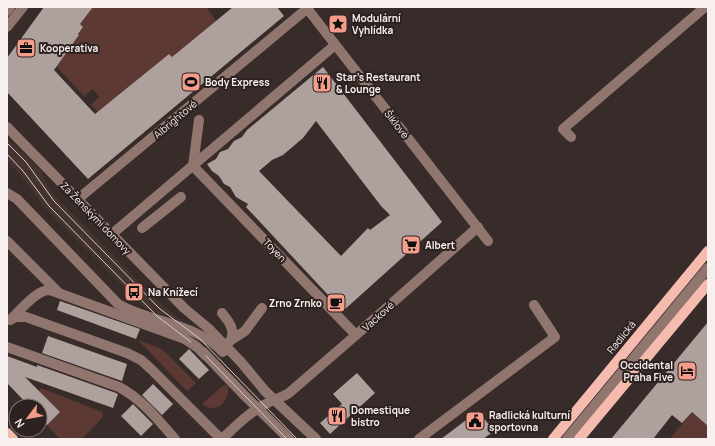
<svg xmlns="http://www.w3.org/2000/svg" width="715" height="446" viewBox="0 0 715 446" font-family="Manrope,sans-serif">
	<style>
		.built { fill: #44332f }
		.green { fill: #5c3a33 }
		.building { fill: #aea09d; fill-rule: evenodd }
		.lines { fill: none; stroke-linecap: round; stroke-linejoin: round }
		.minor { stroke: #91756f; stroke-width: 10 }
		.major { stroke: #f4bbae; stroke-width: 10 }
		.tram { stroke: #d7cecc; stroke-width: 1 }
		.labels { text-anchor: middle; dominant-baseline: central; stroke-width: 4; stroke-linejoin: round; paint-order: stroke }
		.poi-label { font-size: 10px; font-weight: bold; fill: #f8f0ee; stroke: #2d2220; text-anchor: start }
		.street-label { font-size: 10px; fill: #f8f0ee; stroke: #2d2220 }
	</style>
	<rect width="100%" height="100%" fill="#372c2a"/>
	<!-- built -->
	<path class="built" d="M7 138 41 171 49 188 61 202 160 303 185 323 146 309 46 209 21 176 7 161Z"/>
	<!-- green -->
	<g class="green">
		<path d="M93 7H206L216 21 172 57 169 54 98 112 91 105 99 97 93 89 84 96 56 66 79 36 78 34 83 27 80 24Z"/>
		<path d="M138 340 162 349 196 383 187 391Z"/>
		<path d="M224 385 228 386C230 401 217 414 203 405V403Z"/>
		<path d="M41 388 100 411 102 412 103 417 82 439H60L47 425 60 412 39 391Z"/>
		<path d="M692 412 708 426V439H670Z"/>
	</g>
	<!-- building -->
	<g class="building">
		<path d="M44 7H93L80 24 83 27 78 34 79 35 54 70 95 114 169 54 172 57 233 7H277L284 16 88 179 7 92V58Z"/>
		<path d="M323 67 442 222 343 311 246 207 248 204 236 197 230 187 224 184 219 176 212 171 207 164 216 159 220 152 228 149 234 141 242 137 247 130ZM316 121 381 206 390 215 370 230 368 228 341 256 259 171 272 160 283 155 303 138Z"/>
		<path d="M60 301 140 329 136 339 57 310Z"/>
		<path d="M708 322V426L692 412 682 423 672 415 653 439H611Z"/>
		<path d="M48 336 127 364 122 381 42 353Z"/>
		<path d="M189 349 209 370 199 379 179 359Z"/>
		<path d="M7 356 37 367V365L116 393 118 394 113 408 25 377 60 412 47 425 40 418V406H29L7 383Z"/>
		<path d="M357 373 375 393 330 434 320 423 342 404 333 394Z"/>
		<path d="M153 384 173 404 162 415 142 395Z"/>
		<path d="M133 404 153 424 141 436 121 416Z"/>
		<path d="M478 411 494 431 483 439H441Z"/>
	</g>
	<g class="lines">
		<!-- minor -->
		<g class="minor">
			<path d="M306 7 488 241"/>
			<path d="M7 11 10 7"/>
			<path d="M7 27 23 7"/>
			<path d="M7 127 184 308 208 328 241 362 265 391 316 439"/>
			<path d="M571 137 563 129 705 7"/>
			<path d="M193 166 356 335"/>
			<path d="M193 166 199 120"/>
			<path d="M7 193 17 199 118 304C152 323 195 323 223 352"/>
			<path d="M78 199 309 7"/>
			<path d="M142 228 181 197"/>
			<path d="M112 234 335 45"/>
			<path d="M7 241 58 292"/>
			<path d="M222 313C229 322 235 328 231 340"/>
			<path d="M12 318C21 310 37 289 50 290L185 339 197 347 206 356"/>
			<path d="M10 320 16 317H26L127 353 141 360 152 370 221 439"/>
			<path d="M225 346 231 340 245 331 262 308"/>
			<path d="M7 347 119 387C142 399 158 420 175 439"/>
			<path d="M203 352 245 396 289 439"/>
			<path d="M222 439C235 427 248 413 264 405 272 400 281 398 289 393L356 335 478 227"/>
			<path d="M419 439 555 337 534 305"/>
			<path d="M567 439 708 268"/>
		</g>
		<!-- major -->
		<g class="major">
			<path d="M7 433 13 439"/>
			<path d="M553 439 708 251"/>
			<path d="M579 439 708 284"/>
		</g>
		<!-- tram -->
		<g class="tram">
			<path d="M7 143 26 162 54 201 160 309 199 338 297 439"/>
			<path d="M7 154 23 171 49 206 157 316 191 342"/>
			<path d="M206 356 287 439"/>
		</g>
	</g>
	<!-- icons -->
	<defs>
		<symbol id="sight-square" viewBox="-11 -11 22 22"><rect x="-9" y="-9" width="18" height="18" rx="4" fill="#f49d8b" stroke="#2d2220"/><path d="M0-6L1.8-2.2L6-1.7L2.9 1.2L3.7 5.4L0 3.3L-3.7 5.4L-2.9 1.2L-6-1.7L-1.8-2.2Z" fill="#111"/></symbol>
		<symbol id="office-square" viewBox="-11 -11 22 22"><rect x="-9" y="-9" width="18" height="18" rx="4" fill="#f49d8b" stroke="#2d2220"/><path d="M-6-3h4V-5.5h4V-3h4V5H-6ZM-1-4.5V-3h2v-1.5ZM-6 0V1H6V0Z" fill="#111"/></symbol>
		<symbol id="stadium-square" viewBox="-11 -11 22 22"><rect x="-9" y="-9" width="18" height="18" rx="4" fill="#f49d8b" stroke="#2d2220"/><path d="M0-5a6.5 5 0 1 0 0 10a6.5 5 0 1 0 0-10ZM-3.5-1.8h7v3.6h-7Z" fill="#111"/></symbol>
		<symbol id="restaurant-square" viewBox="-11 -11 22 22"><rect x="-9" y="-9" width="18" height="18" rx="4" fill="#f49d8b" stroke="#2d2220"/><path d="M-5-6h1v4h1v-4h1v4h1v-4h1v5L-1.5 .5V6h-2V.5L-5-1ZM5-6V6H3V1.5H1.5Q1.5-4 5-6Z" fill="#111"/></symbol>
		<symbol id="supermarket-square" viewBox="-11 -11 22 22"><rect x="-9" y="-9" width="18" height="18" rx="4" fill="#f49d8b" stroke="#2d2220"/><path d="M-6-5.5h2.5l.6 2H6L4.5 2H-2.5L-4.4-4H-6ZM-1.5 3.2a1.3 1.3 0 1 0 .1 0ZM3 3.2a1.3 1.3 0 1 0 .1 0Z" fill="#111"/></symbol>
		<symbol id="bus-square" viewBox="-11 -11 22 22"><rect x="-9" y="-9" width="18" height="18" rx="4" fill="#f49d8b" stroke="#2d2220"/><path d="M-5-6H5V4H4V6H2V4H-2V6H-4V4H-5ZM-3.5-4V0h7V-4ZM-3.5 1.2v1.5H-2V1.2ZM2 1.2v1.5H3.5V1.2Z" fill="#111"/></symbol>
		<symbol id="cafe-square" viewBox="-11 -11 22 22"><rect x="-9" y="-9" width="18" height="18" rx="4" fill="#f49d8b" stroke="#2d2220"/><path d="M-5.5-4.5H6V0H3Q3 3.5 0 3.5H-2.5Q-5.5 3.5-5.5 0ZM3-3.2v2h1.7v-2ZM-6 4.5H4V6H-6Z" fill="#111"/></symbol>
		<symbol id="hotel-square" viewBox="-11 -11 22 22"><rect x="-9" y="-9" width="18" height="18" rx="4" fill="#f49d8b" stroke="#2d2220"/><path d="M-6-4.5h1.5V1H6V5H4.5V3h-9V5H-6ZM-4 0a1.8 1.8 0 1 1 3.6 0ZM.5 0V-2.5h3Q6-2.5 6 0Z" fill="#111"/></symbol>
		<symbol id="civic-square" viewBox="-11 -11 22 22"><rect x="-9" y="-9" width="18" height="18" rx="4" fill="#f49d8b" stroke="#2d2220"/><path d="M-.6-6.5H3V-4.5H.6V-3L4-1V1h2V6H-6V1h2V-1L-.6-3ZM-1.2 2.5V6h2.4V2.5Z" fill="#111"/></symbol>
	</defs>
	<g fill-rule="evenodd">
		<use href="#sight-square" x="327" y="13" width="22" height="22"/>
		<use href="#office-square" x="15" y="37" width="22" height="22"/>
		<use href="#stadium-square" x="180" y="71" width="22" height="22"/>
		<use href="#restaurant-square" x="311" y="72" width="22" height="22"/>
		<use href="#supermarket-square" x="400" y="234" width="22" height="22"/>
		<use href="#bus-square" x="123" y="281" width="22" height="22"/>
		<use href="#cafe-square" x="325" y="292" width="22" height="22"/>
		<use href="#hotel-square" x="676" y="360" width="22" height="22"/>
		<use href="#restaurant-square" x="326" y="405" width="22" height="22"/>
		<use href="#civic-square" x="464" y="410" width="22" height="22"/>
	</g>
	<g class="labels">
		<!-- poi labels -->
		<g class="poi-label">
			<text x="352" y="18">Modulární<tspan x="352" dy="12">Vyhlídka</tspan></text>
			<text x="40" y="48">Kooperativa</text>
			<text x="336" y="77">Star’s Restaurant<tspan x="336" dy="12">&amp; Lounge</tspan></text>
			<text x="205" y="82">Body Express</text>
			<text x="425" y="245">Albert</text>
			<text x="148" y="292">Na Knížecí</text>
			<text x="322" y="303" text-anchor="end">Zrno Zrnko</text>
			<text x="673" y="365" text-anchor="end">Occidental<tspan x="673" dy="12">Praha Five</tspan></text>
			<text x="351" y="410">Domestique<tspan x="351" dy="12">bistro</tspan></text>
			<text x="489" y="415">Radlická kulturní<tspan x="489" dy="12">sportovna</tspan></text>
		</g>
		<!-- street labels -->
		<g class="street-label">
			<text transform="translate(175 119) rotate(-40)">Albrightové</text>
			<text transform="translate(397 124) rotate(52)">Šiklové</text>
			<text transform="translate(96 218) rotate(46)">Za Ženskými domovy</text>
			<text transform="translate(275 250) rotate(46)">Toyen</text>
			<text transform="translate(378 316) rotate(-42)">Vackové</text>
			<text transform="translate(621 337) rotate(-51)">Radlická</text>
		</g>
	</g>
	<!-- border -->
	<rect width="715" height="446" fill="none" stroke="#f8f0ee" stroke-width="16"/>
	<!-- north arrow -->
	<g transform="translate(28 418) rotate(238)"><circle r="19" fill="#2d2220" stroke="#7e7472"/>
	<path d="M0-3L7 15L0 10L-7 15Z" fill="#f49d8b"/>
	<text y="-6" font-size="11" font-weight="bold" text-anchor="middle" fill="#f8f0ee">N</text>
	</g>
</svg>
